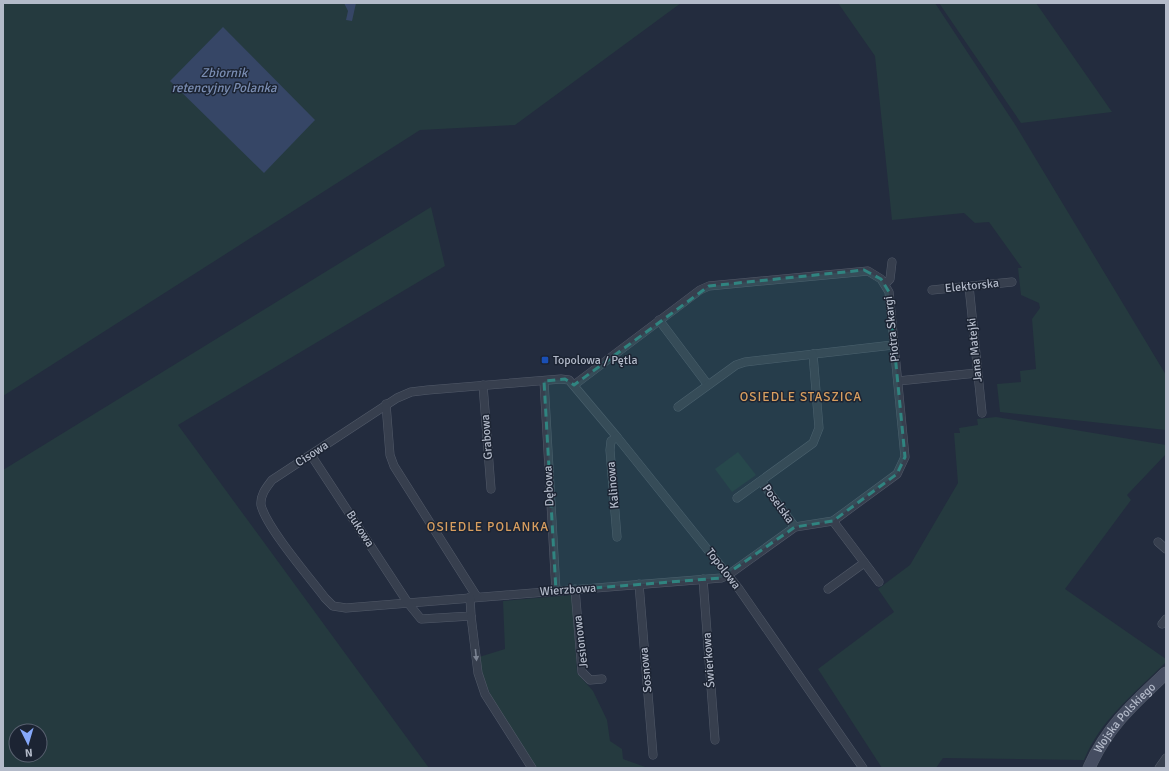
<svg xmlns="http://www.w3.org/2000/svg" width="1169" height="771" viewBox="0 0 1169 771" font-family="Signika,sans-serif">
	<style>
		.green { fill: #253a3f; fill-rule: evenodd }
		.water { fill: #364666 }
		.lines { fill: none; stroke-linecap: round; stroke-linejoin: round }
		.street-casing { stroke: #525a69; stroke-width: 9 }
		.secondary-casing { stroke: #525a69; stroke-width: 13 }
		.street { stroke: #373f4e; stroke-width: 8 }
		.secondary { stroke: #454d61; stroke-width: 12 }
		.oneway { fill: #7b8392 }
		.marked { fill: #308480; fill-opacity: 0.2; stroke: #308480; stroke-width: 3; stroke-dasharray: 8 5; stroke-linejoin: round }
		.transit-dot { fill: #1a4fb4; stroke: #1c2433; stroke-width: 1.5 }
		.labels { text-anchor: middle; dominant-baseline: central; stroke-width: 3; stroke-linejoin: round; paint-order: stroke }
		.street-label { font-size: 12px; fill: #b3bac9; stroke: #1c2433 }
		.poi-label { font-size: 12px; fill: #b3bac9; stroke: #1c2433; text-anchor: start }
		.water-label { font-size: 13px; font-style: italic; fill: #7a8db2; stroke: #1c2433 }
		.neighbourhood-label { font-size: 13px; letter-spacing: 1px; fill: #d89e5f; stroke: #1c2433 }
	</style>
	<rect width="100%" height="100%" fill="#232c3e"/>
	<!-- green -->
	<g class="green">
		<path d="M3 3H681L515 125 420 130 3 396Z"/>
		<path d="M838 3H935L1016 126 1166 375V430L1000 412 997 384 1021 382 1020 371 1036 369 1032 319 1040 308 1039 303 1021 295 1018 268H1022L989 222 975 223 964 213 892 220 875 56Z"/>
		<path d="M939 3H1036L1112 112 1021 123Z"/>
		<path d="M431 207 445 266 178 425 429 768H3V470ZM16 731H40V755H16Z"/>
		<path d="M996 417 1166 445V454L1127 495 1131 500 1065 589 1166 659V662C1136 692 1100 720 1084 760L943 758 936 768H882L818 669 894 612 878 589 910 565 958 483 954 433H960L959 428 978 425 977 419Z"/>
		<path d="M738 452 756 475 732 492 715 469Z"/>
		<path d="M572 595 577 673 593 691 607 720 610 741 622 749 623 759 648 768H535C513 733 485 699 479 657L505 649 503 601Z"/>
	</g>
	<!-- water -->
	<g class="water">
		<path d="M344 3H356L352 21 346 20 348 11Z"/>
		<path d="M223 27 315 120 264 173 170 81Z"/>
	</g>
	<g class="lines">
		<defs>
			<g id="street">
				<path d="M885 284 890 279 892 262"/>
				<path d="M969 286 982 413"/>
				<path d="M932 290 1012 282"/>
				<path d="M659 320 708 385"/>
				<path d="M544 381 556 591"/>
				<path d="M898 381 977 373"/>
				<path d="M483 385 491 489"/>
				<path d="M574 385 700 290 709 286 868 271 881 279 889 292 905 457 897 474 833 521 795 527 728 575 721 578 346 608 333 606 325 598C310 578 266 527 261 505 260 495 266 488 272 480L397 398 411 392 428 390 561 379 569 380 617 437 728 575 739 589 863 768"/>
				<path d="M386 404 390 455 394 466 477 597"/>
				<path d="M678 407 736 365 745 362 893 345"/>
				<path d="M311 455 408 603 421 619 471 616 470 597"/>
				<path d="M761 481 795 527"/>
				<path d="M737 498 813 443 819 428 813 354"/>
				<path d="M833 521 879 582"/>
				<path d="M617 537 610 450 611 441 617 437"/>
				<path d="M1158 542 1166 549"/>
				<path d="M703 579 715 740"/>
				<path d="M639 584 653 755"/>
				<path d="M575 589 582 672 590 680 602 679"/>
				<path d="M828 589 864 563"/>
				<path d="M471 616 478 673 485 694 532 768"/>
				<path d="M1162 624 1166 619"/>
				<path d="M1159 768 1166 758"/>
			</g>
			<g id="secondary">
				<path id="s1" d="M1089 768C1107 727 1134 703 1166 673"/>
			</g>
		</defs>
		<!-- street casing -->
		<use href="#street" class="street-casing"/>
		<!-- secondary casing -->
		<use href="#secondary" class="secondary-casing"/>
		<!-- street -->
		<use href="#street" class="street"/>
		<!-- secondary -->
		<use href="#secondary" class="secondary"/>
	</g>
	<!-- one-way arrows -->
	<defs><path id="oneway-solid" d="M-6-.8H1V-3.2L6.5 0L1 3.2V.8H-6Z"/></defs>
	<use class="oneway" href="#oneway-solid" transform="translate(476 655) rotate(84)"/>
	<!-- marked area -->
	<path class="marked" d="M864 270 881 279 889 292 905 457 897 474 833 521 795 527 721 578 556 591 544 381 565 379 574 385 709 286Z"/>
	<!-- markers -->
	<rect class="transit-dot" x="541" y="356" width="8" height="8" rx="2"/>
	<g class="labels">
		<!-- street labels -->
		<g class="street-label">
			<text transform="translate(972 286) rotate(-6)">Elektorska</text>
			<text transform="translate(892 329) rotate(-96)">Piotra Skargi</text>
			<text transform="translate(975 350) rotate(-96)">Jana Matejki</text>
			<text transform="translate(487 437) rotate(-94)">Grabowa</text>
			<text transform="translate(312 454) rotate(-33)">Cisowa</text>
			<text transform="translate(613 485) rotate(-95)">Kalinowa</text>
			<text transform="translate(549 486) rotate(-93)">Dębowa</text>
			<text transform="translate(778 504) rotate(54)">Poselska</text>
			<text transform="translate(360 529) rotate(57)">Bukowa</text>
			<text transform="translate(723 569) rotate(52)">Topolowa</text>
			<text transform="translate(568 590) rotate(-4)">Wierzbowa</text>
			<text transform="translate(581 642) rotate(-97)">Jesionowa</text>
			<text transform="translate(709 660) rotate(-94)">Świerkowa</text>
			<text transform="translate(646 670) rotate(-95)">Sosnowa</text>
			<text stroke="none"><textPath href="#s1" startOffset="62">Wojska Polskiego</textPath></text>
		</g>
		<!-- poi labels -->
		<g class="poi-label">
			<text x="553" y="360">Topolowa / Pętla</text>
		</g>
		<!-- water labels -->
		<g class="water-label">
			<text x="224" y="73">Zbiornik<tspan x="224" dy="15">retencyjny Polanka</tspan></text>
		</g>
		<!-- neighbourhood labels -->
		<g class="neighbourhood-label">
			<text x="801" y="397">OSIEDLE STASZICA</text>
			<text x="488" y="527">OSIEDLE POLANKA</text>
		</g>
	</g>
	<!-- border -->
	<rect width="1169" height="771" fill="none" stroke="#b3bac9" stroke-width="8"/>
	<!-- north arrow -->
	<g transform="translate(28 743) rotate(175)"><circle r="19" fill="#1c2433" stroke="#58606f"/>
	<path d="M0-3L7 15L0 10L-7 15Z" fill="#86a9fb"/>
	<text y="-6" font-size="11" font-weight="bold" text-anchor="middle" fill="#b3bac9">N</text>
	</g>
</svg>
